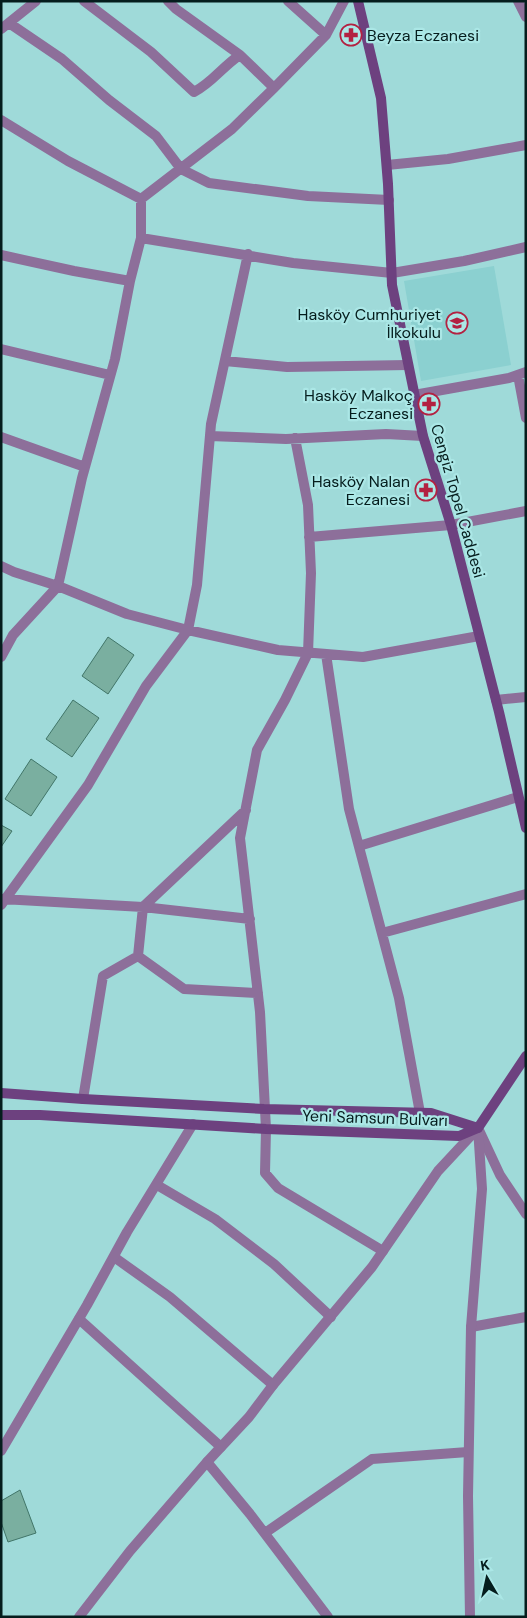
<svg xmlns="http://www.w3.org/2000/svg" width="527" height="1618" viewBox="0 0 527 1618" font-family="'DM Sans',sans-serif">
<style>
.built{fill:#8bd0d0}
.building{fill:#7aafa0;stroke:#417568}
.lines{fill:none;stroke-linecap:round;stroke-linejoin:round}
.minor{stroke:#8d6f9a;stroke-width:10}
.tertiary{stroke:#8d6f9a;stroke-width:10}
.secondary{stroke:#6d417f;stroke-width:10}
.labels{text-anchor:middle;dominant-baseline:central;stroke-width:4.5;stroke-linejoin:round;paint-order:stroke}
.poi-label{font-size:16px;fill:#051d1d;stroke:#abe7e6;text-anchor:end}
.street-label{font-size:16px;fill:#051d1d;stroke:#abe7e6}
</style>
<rect width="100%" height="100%" fill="#9fdad9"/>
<!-- built -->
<path class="built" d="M494,266l17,99 -90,16 -17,-100z"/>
<!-- building -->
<path class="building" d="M108,637l26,18 -26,39 -26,-18z
M73,700l26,18 -27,39 -26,-18z
M31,759l26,18 -26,39 -26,-17z
M1,825l11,6 -11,16z
M20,1490l16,43 -28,9 -7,-20v-21z"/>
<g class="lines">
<!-- minor -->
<path class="minor" d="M84,1l67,51 43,40c18,-9 29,-26 46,-37l34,33
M168,1l8,8 64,46
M288,1l38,34 18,-34
M518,1l8,16
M9,23l53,36 47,41 47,36 25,33 28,14 99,13 81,4
M1,29l35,-28
M1,120l67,41 73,38 91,-70 42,-41 52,-53
M387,165l61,-6 78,-14
M141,238l152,25 99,10 72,-12 62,-14
M1,255l73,16 56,10
M1,349l109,26
M225,361l62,6 121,-2
M518,375l8,43
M414,395l95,-17 17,-6
M210,436l76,3 100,-5 37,2
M1,437l84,30
M295,438l13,67 3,68 -3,80 -23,47 -28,50 -17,88 20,174 6,117 -1,44 13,15 105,63
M309,537l142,-12 75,-14
M1,566l13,6 44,14 69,28 61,16 90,20 85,7 116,-21
M326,654l23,155 50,189 21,115
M1,657l12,-22 45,-49 24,-108 33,-119 15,-78 11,-43v-39
M496,700l30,-3
M246,810l-103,97 -5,49 46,33 74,4
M359,846l159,-49
M2,899l141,8 107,12
M1,905l87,-120 58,-99 42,-56 9,-45 14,-161 37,-170
M382,933l144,-39
M83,1099l20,-123 35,-20
M479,1130l21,45 26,39
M157,1185l58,34 59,45 57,53
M114,1257l56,40 103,88
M79,1319l142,128
M471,1327l55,-10
M207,1462l43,52 78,103
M265,1533l107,-74 96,-7"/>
<!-- tertiary -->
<path class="tertiary" d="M1,1451l86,-146 40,-73 66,-108
M79,1617l51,-66 77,-89 42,-45 24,-32 99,-118 66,-96 40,-43
M470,1617l-2,-121 3,-169 11,-138 -4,-61"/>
<!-- secondary -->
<path class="secondary" d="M358,1l23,97 7,86 4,101 31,151 28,89 48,187 27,116
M1,1093l82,6 181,10 167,4 47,15
M1,1115h39l226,14 193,7 19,-8
M478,1128l48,-72"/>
</g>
<!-- icons -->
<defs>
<g id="pharmacy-ring" transform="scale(1.125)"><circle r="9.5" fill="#abe7e6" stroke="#b32141" stroke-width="1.5"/><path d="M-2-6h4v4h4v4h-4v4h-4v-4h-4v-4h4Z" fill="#b32141"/></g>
<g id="school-ring" transform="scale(1.125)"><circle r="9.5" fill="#abe7e6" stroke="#b32141" stroke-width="1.5"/><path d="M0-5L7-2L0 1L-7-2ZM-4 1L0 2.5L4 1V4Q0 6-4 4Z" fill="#b32141"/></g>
</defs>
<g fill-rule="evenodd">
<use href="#pharmacy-ring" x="351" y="35"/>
<use href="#school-ring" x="457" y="323"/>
<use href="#pharmacy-ring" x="429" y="404"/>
<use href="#pharmacy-ring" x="426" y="490"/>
</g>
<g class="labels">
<!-- poi labels -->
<g class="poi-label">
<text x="367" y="35" text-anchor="start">Beyza Eczanesi</text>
<text x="441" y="314">Hasköy Cumhuriyet<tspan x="441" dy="18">İlkokulu</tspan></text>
<text x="413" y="395">Hasköy Malkoç<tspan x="413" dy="18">Eczanesi</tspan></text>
<text x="410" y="481">Hasköy Nalan<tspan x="410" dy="18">Eczanesi</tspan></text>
</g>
<!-- street labels -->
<g class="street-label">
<text transform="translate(458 501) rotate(74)">Cengiz Topel Caddesi</text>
<text transform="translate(375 1118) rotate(2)">Yeni Samsun Bulvarı</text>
</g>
</g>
<!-- border -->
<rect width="527" height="1618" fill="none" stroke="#051d1d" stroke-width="5"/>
<!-- north arrow -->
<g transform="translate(487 1578) rotate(351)" stroke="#abe7e6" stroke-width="4" paint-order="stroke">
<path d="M0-4L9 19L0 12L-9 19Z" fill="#051d1d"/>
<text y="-8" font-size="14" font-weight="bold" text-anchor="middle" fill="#051d1d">K</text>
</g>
</svg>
